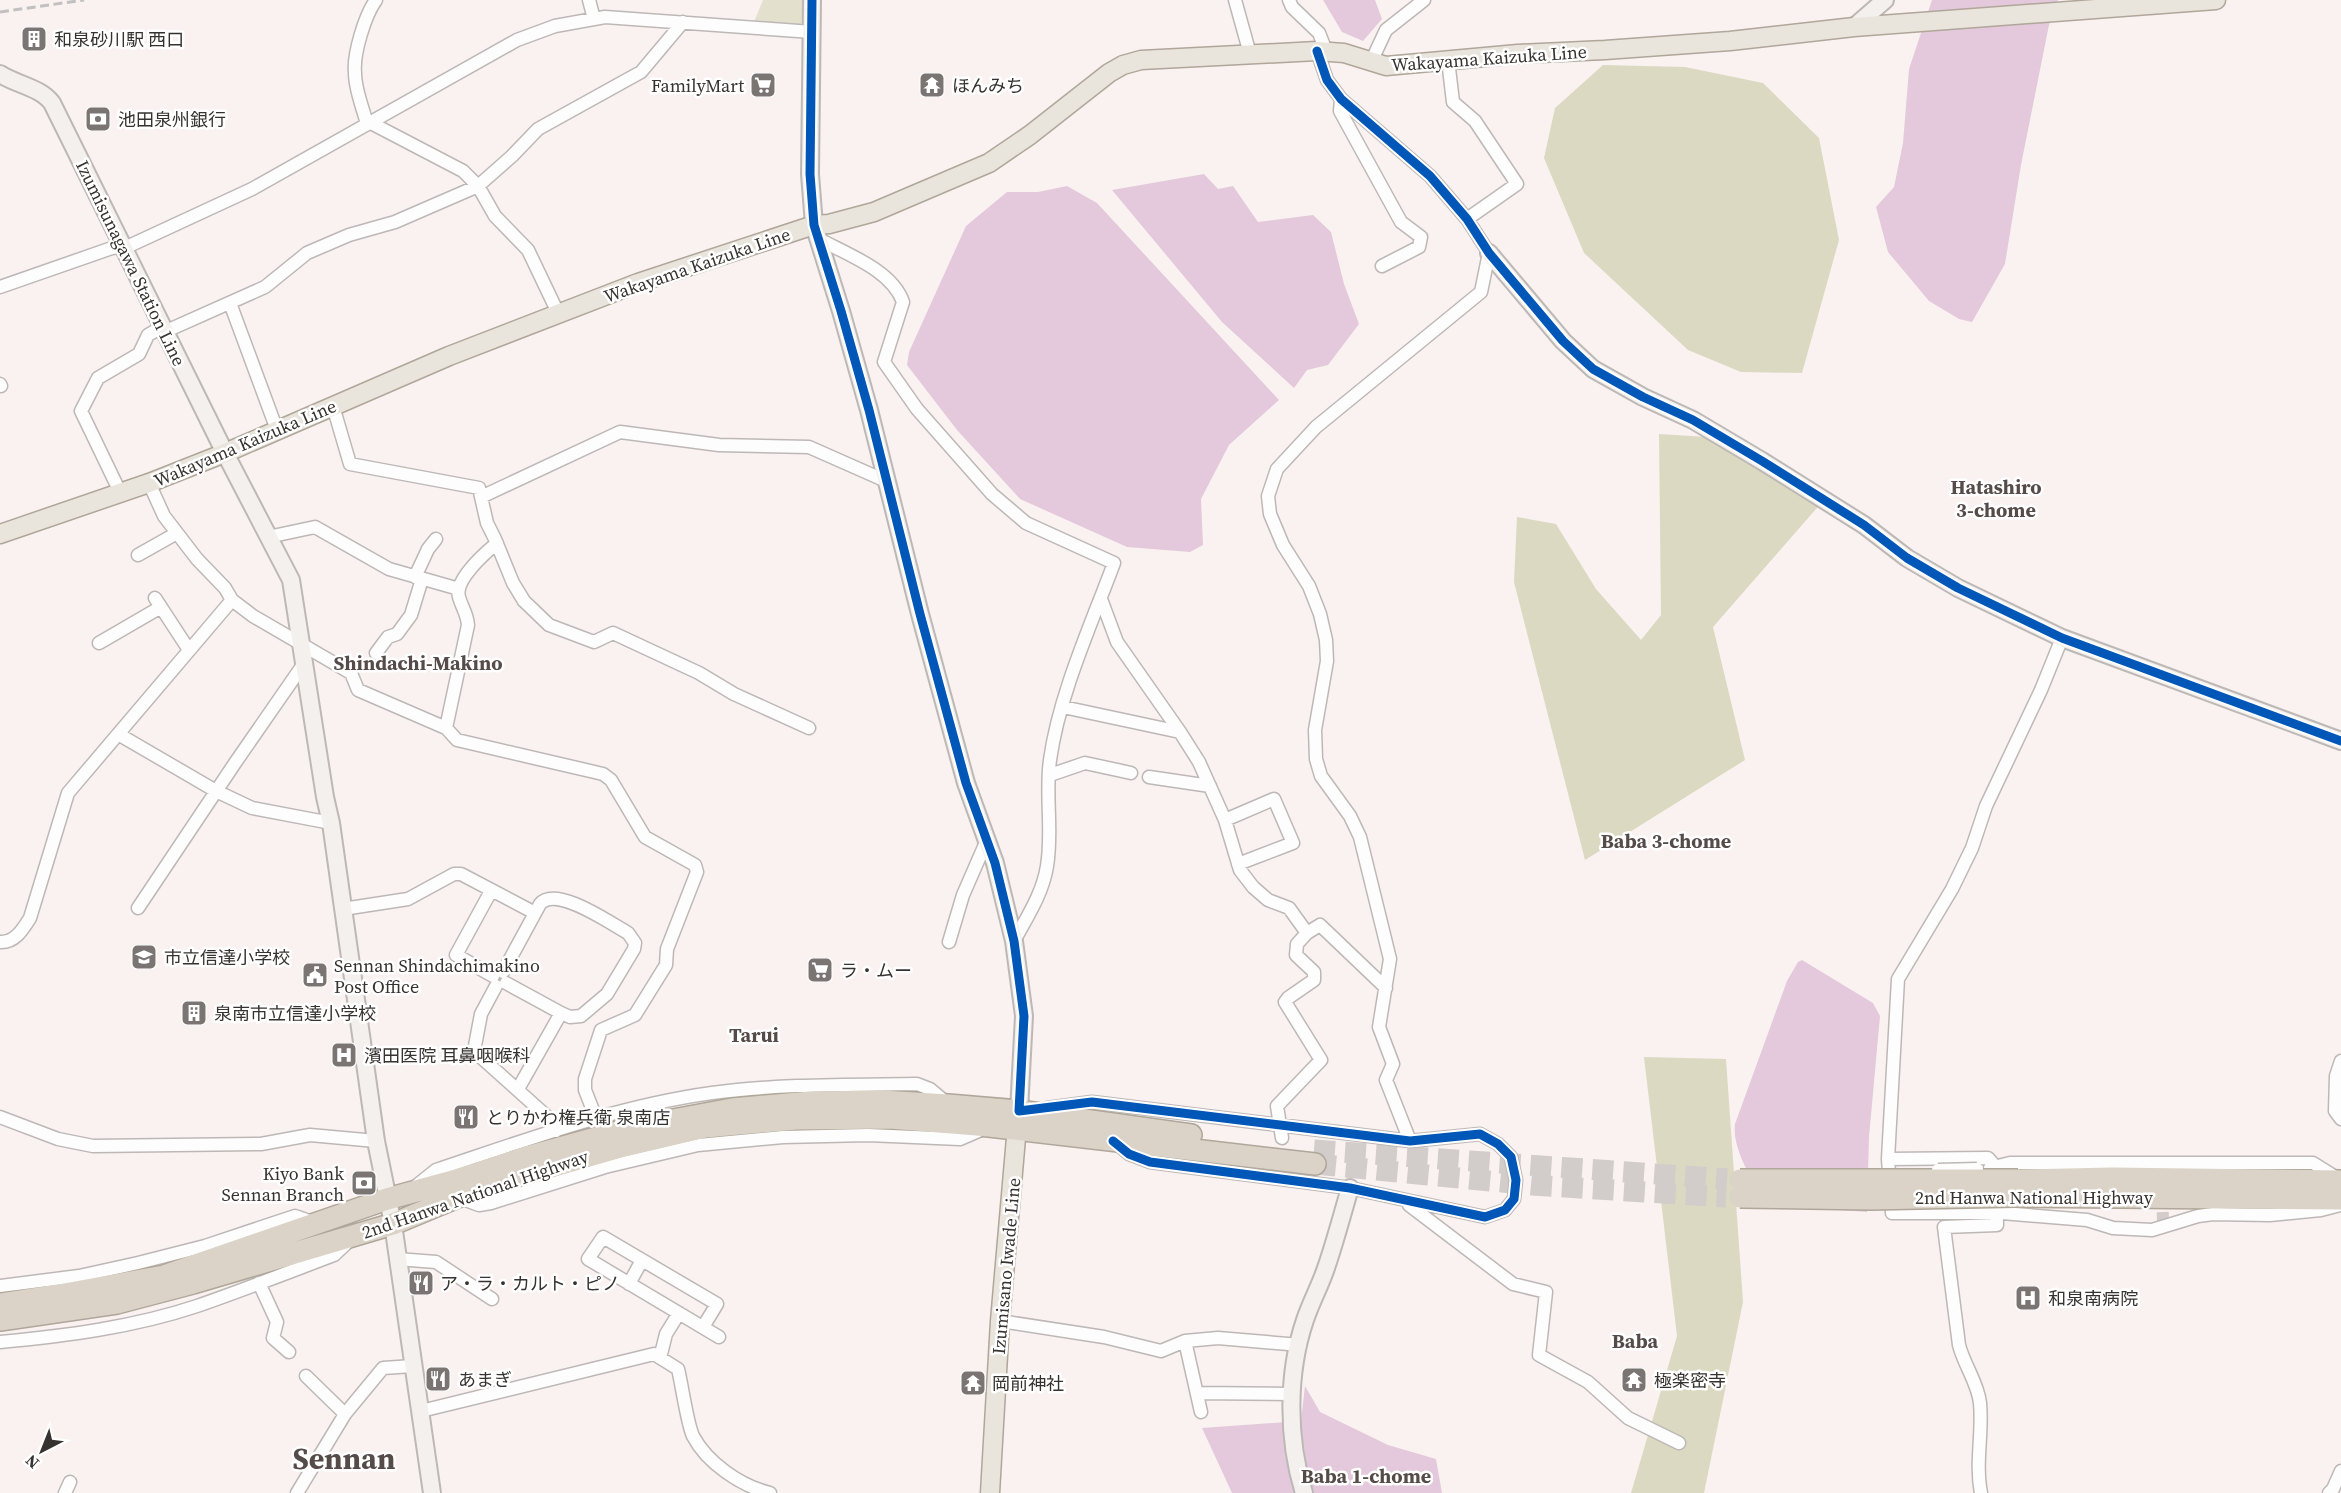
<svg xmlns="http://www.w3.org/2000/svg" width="2341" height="1493" viewBox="0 0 2341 1493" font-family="'Source Serif 4','Noto Sans JP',serif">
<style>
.green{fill:#e3e0cd}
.forest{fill:#dbd9c2}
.water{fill:#e3c9db}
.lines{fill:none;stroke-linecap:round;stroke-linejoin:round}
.street-tunnel{stroke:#d2ccca;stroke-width:12;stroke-dasharray:12 6;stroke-linecap:butt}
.highway-tunnel{stroke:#d2ccca;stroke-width:21;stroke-dasharray:21 10;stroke-linecap:butt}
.street-casing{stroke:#bdb8b6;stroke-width:15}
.secondary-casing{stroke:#bdb8b6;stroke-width:20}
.primary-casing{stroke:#b0a69a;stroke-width:21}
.highway-casing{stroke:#b0a69a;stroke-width:24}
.street{stroke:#fefdfd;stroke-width:12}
.secondary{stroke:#f3f0ed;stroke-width:16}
.primary{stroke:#e9e4dc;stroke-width:18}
.highway{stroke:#dbd3c8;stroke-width:21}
.rail{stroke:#c2c0c0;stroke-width:3;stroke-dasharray:9 4.5;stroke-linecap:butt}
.street-bridge-casing{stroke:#bdb8b6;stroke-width:15;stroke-linecap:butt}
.highway-bridge-casing{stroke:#b0a69a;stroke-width:24;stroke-linecap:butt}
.street-bridge{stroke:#fefdfd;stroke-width:12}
.highway-bridge{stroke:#dbd3c8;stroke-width:21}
.cycleway-casing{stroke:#fff;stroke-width:13}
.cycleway{stroke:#0057b8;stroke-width:9}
.labels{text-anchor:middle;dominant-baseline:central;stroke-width:5;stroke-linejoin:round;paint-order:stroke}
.poi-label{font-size:18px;fill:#363230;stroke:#fff;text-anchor:start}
.street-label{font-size:18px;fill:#363230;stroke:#fff}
.neighbourhood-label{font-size:20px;font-weight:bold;fill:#554b48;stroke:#fff}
.town-label{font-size:30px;font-weight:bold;fill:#554b48;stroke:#fff}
</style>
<rect width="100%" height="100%" fill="#f9f2f0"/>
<!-- green -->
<path class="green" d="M763,0h41v21l-6,5 -44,-4z"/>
<!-- forest -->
<path class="forest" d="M1603,65l82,2 78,16 56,55 20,102 -37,133 -61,-1 -53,-22 -104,-97 -40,-95 11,-50z
M1659,434l64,4 100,63 -110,126 32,133 -160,100 -71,-278 3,-65 39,7 40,65 45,51 20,-25z
M1644,1057l82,2 17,243 -39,191h-73l46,-157z"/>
<!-- water -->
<path class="water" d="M1323,0h52l7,19 -19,22 -21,-9z
M1932,0h126l-9,25 -28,140 -16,99 -33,58 -13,-3 -30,-18 -41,-49 -12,-45 18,-20 9,-44 6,-74z
M1204,174l14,15 15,-3 25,36 55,-7 18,17 13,52 15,40 -31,41 -21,5 -13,18 -72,-66 -110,-132z
M1067,186l30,17 182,197 -50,45 -28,54 2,46 -13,7 -63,-5 -107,-48 -63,-69 -50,-65 2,-13 57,-126 41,-34h31z
M1802,960l71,43 7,13 -11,121 -2,75 -102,-8c-12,-24 -33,-54 -30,-80l52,-143 11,-19z
M1305,1386l15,26 68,33 48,14 6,34h-210l-30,-65 99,-7z"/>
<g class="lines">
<!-- street-tunnel -->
<path class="street-tunnel" d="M2162,1194l1,27"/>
<!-- highway-tunnel -->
<path class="highway-tunnel" d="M1314,1150l413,29
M1315,1164l217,21 194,12"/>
<!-- street casing -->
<g class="street-casing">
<path id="street" d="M589,0l5,19
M1235,0l15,54
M1289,0l3,7 27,26 7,18
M1317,51l10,29 14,19 89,77 37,43 22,34 -8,39 -165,135 -39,42 -9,27 2,18 13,31 26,41 11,28 6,26 1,21 -12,69 1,29 5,17 29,40 10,21 30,122 -11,68 14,37 -7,16 24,61
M1448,60l5,42 22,19 42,63 -50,35
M1371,62l15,-32 38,-30
M1341,99l-1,12 61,111 20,15 -2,10 -37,19
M371,123l92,48 15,15 17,30 33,34 31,65
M367,124c-4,-16 -12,-34 -12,-51 -2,-19 10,-58 21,-73
M819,239c27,15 73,31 84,63l-19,60 33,47 75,85 34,29 88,40c-23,62 -55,132 -64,197 -5,35 3,71 -3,106 -4,27 -20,51 -33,75
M0,287l112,-39 19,-3 121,-56 265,-149 38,-14 50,-9 207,15
M230,303l47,127
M164,332l101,-45 42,-34 42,-18 46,-13 83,-36 34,-30 26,-27 103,-57 42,-50
M0,384l1,2
M333,406l17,58 129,24 8,35 8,16 18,44 11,18 25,24 45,17 19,-9 86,40 35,21 75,34
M149,483l15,33 33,43 28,29 7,12 21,16 98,57 7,17 88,38
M120,492l-39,-81 17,-33 41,-24 9,-19 14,-8
M481,497l139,-65 99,13 90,2 77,34
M268,537l47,-10 74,42 70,20
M497,543c-12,10 -43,37 -38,54 3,11 8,16 9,28l-22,103 11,12 146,34 8,6 34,57 50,28 2,7 -30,77 -1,16 -31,50 -34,15 -16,49v11l11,28
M138,555l39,-22
M415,577l13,-28 8,-10
M155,598l34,52
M1101,599l16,43 63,90 19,30 26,58 15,50 13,17 15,13 21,8 18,25 13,-8 66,63
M99,643l62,-36
M376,653l12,-16 9,-3 14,-19 11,-36
M1063,707l117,25
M118,734l98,57 36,17 79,15
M1050,775l35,-12 46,10
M1149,777l61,9
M1225,820l49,-21 19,44 -55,21
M491,891l-35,64 37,21
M138,908l97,-145 70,-101
M343,909l65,-10 46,-25h7l74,39
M0,942c15,1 23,-13 30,-24l38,-125 164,-193
M949,942l14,-47 24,-55
M503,972l37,-68c16,-19 70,19 88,29l7,10 -1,6 -27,45 -26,22 -11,1 -9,-4 -55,-30
M496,986l-15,28 -7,37 77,69 5,11
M2341,1061l-5,15 -1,35 6,8
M518,1089l43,-76
M1047,1108l45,-6 318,39 70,-7 18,10 13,13 5,23 -2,19 -9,11 -20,7 -135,-29 -200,-26 -21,-8 -14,-12
M0,1117l58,22 35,7 168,-2 49,-9 66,6
M1282,1138l-5,-32 44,-46 -36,-58 3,-4 26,-18v-8l-18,-17 1,-11 10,-11
M1888,1159l10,-180 54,-90 20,-41 14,-42 55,-116 21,-52
M1990,1168l20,-5h303l24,15
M416,1186l20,-16c90,-30 181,-64 276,-77 68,-9 136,-8 205,-9l13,5 18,15
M460,1198l19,7 12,-2 114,-36 93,-22 85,-8 85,-2 92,4 23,-10
M1409,1205l104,79 33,8 -7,63 49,27 40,36 51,25
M1990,1212l97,8 26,8 39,2 46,-14 15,-2 57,1 51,-5 19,-5
M397,1259l39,3 56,37
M259,1283l18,39 -4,16 16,14
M629,1284l13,-24
M0,1286l79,-10 59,-13 67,-17 90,-30 20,7
M1000,1321l104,16 57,14 24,-10 33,-3 82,7
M703,1327l14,-23 -114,-67 -15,22 131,78
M1185,1341l16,71
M0,1342c66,-6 134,-15 197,-36 46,-16 92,-34 137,-51l16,-15
M660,1358l6,-24 13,-21
M306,1376l39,38
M1197,1393l95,1
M421,1411l233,-57 24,15c4,16 9,54 15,67 14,27 48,50 77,57
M65,1493l5,-11
M297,1493l48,-79 38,-46 30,-2
M1981,1493c-6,-30 2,-60 -1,-90 -2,-20 -16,-38 -21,-58l-15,-118 53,-2 -1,-58 -8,-9 -100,1 4,54h103
M2329,1493l4,-4 8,-18"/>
</g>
<!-- secondary casing -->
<g class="secondary-casing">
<path id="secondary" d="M812,0l-2,174 4,51 27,86 28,99 51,204 46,169 29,80 19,78 10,75 -5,95
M1854,27l31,-27
M0,74c17,11 40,13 52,29l173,350 66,127 34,217 6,26 45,318 17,83 39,269
M1489,253l74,88 30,28 50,28 50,23 69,41 102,64 43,33 51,30 104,50 279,103
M1304,1493c-17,-54 -17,-120 1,-173 6,-18 15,-34 21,-52 9,-26 16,-53 24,-80"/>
</g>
<!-- primary casing -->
<g class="primary-casing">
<path id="primary" d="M0,534l149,-51 76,-30 224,-97 189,-73 176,-58 15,-1 45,-12 115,-49 41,-28 79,-62 14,-8 18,-5 176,-9 27,2 42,13 132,-12 87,-4 125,-9 124,-14 362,-27
M990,1493l10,-172 18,-206"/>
</g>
<!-- highway casing -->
<g class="highway-casing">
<path id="highway" d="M2018,1180l94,-2 229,3
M2015,1196l326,3
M0,1304l59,-9 105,-19 223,-77 66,-18 77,-25 105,-29 97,-18 79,-7 70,-1 67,4 71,6 172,24
M0,1320l117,-17 76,-20 200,-59 65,-27 55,-19 111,-32 81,-19 91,-8 94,-1 99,8 326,38"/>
</g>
<!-- street -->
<use href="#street" class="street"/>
<!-- secondary -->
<use href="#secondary" class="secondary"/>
<!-- primary -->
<use href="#primary" class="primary"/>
<!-- highway -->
<use href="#highway" class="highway"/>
<!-- rail -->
<path class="rail" d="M0,12l84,-12"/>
<!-- street-bridge casing -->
<g class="street-bridge-casing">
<path id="street-bridge" d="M1938,1170l39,-1"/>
</g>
<!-- highway-bridge casing -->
<g class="highway-bridge-casing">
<path id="highway-bridge" d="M1740,1180h278
M1740,1197l131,2 144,-3"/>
</g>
<!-- street-bridge -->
<use href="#street-bridge" class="street-bridge"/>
<!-- highway-bridge -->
<use href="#highway-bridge" class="highway-bridge"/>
<!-- cycleway casing -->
<g class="cycleway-casing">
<path id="cycleway" d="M812,0l-2,174 4,51 27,86 28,99 51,204 46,169 29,80 19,78 10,75 -5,95 73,-9 318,39 70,-7 18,10 13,13 5,23 -2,19 -9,11 -20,7 -135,-29 -200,-26 -21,-8 -16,-13
M1317,51l10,29 14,19 89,77 37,43 22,34 74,88 30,28 50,28 50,23 69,41 102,64 43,33 51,30 104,50 279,103"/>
</g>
<!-- cycleway -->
<use href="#cycleway" class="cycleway"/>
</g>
<!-- icons -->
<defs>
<g id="building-square" transform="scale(1.35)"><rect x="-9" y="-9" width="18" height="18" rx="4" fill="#7a7573" stroke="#fff"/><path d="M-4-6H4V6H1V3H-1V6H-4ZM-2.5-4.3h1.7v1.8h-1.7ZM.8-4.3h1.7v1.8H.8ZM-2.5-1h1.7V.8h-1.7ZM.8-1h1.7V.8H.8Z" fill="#fff"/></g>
<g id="supermarket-square" transform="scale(1.35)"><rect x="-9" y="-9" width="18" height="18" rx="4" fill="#7a7573" stroke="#fff"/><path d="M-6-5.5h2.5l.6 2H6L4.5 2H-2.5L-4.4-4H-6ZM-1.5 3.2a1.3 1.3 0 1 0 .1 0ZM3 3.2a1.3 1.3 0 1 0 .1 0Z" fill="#fff"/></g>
<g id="temple-square" transform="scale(1.35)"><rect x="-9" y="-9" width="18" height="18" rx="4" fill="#7a7573" stroke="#fff"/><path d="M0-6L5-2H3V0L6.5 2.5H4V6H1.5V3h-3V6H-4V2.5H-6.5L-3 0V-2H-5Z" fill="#fff"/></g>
<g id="bank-square" transform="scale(1.35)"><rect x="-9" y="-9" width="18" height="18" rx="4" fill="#7a7573" stroke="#fff"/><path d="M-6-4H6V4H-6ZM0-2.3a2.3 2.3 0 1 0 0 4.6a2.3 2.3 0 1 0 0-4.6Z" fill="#fff"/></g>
<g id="school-square" transform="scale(1.35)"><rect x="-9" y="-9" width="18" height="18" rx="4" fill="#7a7573" stroke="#fff"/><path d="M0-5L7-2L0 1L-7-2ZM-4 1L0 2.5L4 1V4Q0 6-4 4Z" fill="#fff"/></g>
<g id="civic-square" transform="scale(1.35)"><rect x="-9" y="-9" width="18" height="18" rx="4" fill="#7a7573" stroke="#fff"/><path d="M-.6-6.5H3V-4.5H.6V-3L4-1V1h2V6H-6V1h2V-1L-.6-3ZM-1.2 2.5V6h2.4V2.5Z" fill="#fff"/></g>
<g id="hospital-square" transform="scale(1.35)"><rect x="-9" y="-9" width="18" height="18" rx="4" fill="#7a7573" stroke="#fff"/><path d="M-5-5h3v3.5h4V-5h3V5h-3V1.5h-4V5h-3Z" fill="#fff"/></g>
<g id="restaurant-square" transform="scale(1.35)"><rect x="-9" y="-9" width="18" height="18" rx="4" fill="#7a7573" stroke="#fff"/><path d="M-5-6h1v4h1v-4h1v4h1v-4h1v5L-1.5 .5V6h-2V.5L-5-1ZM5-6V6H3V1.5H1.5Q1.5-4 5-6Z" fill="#fff"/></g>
</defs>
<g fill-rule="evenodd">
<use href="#building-square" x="34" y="39"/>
<use href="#supermarket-square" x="763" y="85"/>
<use href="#temple-square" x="932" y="85"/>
<use href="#bank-square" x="98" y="119"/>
<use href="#school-square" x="144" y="957"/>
<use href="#supermarket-square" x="820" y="970"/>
<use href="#civic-square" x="315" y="975"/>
<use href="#building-square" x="194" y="1013"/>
<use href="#hospital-square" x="344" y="1055"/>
<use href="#restaurant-square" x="466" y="1117"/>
<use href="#bank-square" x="364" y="1183"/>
<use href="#restaurant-square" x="421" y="1283"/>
<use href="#hospital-square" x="2028" y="1298"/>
<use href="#restaurant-square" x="438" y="1379"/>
<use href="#temple-square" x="1634" y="1380"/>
<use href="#temple-square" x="973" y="1383"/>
</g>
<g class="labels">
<!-- poi labels -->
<g class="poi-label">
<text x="54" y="39">和泉砂川駅 西口</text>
<text x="744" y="85" text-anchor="end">FamilyMart</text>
<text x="952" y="85">ほんみち</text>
<text x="118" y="119">池田泉州銀行</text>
<text x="164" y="957">市立信達小学校</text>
<text x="334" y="965">Sennan Shindachimakino<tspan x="334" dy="21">Post Office</tspan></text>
<text x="840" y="970">ラ・ムー</text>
<text x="214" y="1013">泉南市立信達小学校</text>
<text x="364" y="1055">濱田医院 耳鼻咽喉科</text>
<text x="486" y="1117">とりかわ権兵衛 泉南店</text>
<text x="344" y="1173" text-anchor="end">Kiyo Bank<tspan x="344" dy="21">Sennan Branch</tspan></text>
<text x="440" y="1283">ア・ラ・カルト・ピノ</text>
<text x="2048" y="1298">和泉南病院</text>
<text x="458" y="1379">あまぎ</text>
<text x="1654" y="1380">極楽密寺</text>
<text x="992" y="1383">岡前神社</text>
</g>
<!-- street labels -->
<g class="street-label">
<text transform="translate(1489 58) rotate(-4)">Wakayama Kaizuka Line</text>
<text transform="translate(131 263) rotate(64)">Izumisunagawa Station Line</text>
<text transform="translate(697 265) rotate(-19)">Wakayama Kaizuka Line</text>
<text transform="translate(245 443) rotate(-23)">Wakayama Kaizuka Line</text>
<text transform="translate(475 1194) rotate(-19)">2nd Hanwa National Highway</text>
<text x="2034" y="1197">2nd Hanwa National Highway</text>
<text transform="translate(1006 1266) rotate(-85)">Izumisano Iwade Line</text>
</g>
<!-- neighbourhood labels -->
<g class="neighbourhood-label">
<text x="1996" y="487">Hatashiro<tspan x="1996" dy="23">3-chome</tspan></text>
<text x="418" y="663">Shindachi-Makino</text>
<text x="1666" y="841">Baba 3-chome</text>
<text x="754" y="1035">Tarui</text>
<text x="1635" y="1341">Baba</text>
<text x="1366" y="1476">Baba 1-chome</text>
</g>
<!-- town labels -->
<g class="town-label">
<text x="344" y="1458">Sennan</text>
</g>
</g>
<!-- north arrow -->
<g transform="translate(42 1451) rotate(222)" stroke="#ffffff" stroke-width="4.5" paint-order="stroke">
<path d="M0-4.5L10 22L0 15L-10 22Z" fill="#363230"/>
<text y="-9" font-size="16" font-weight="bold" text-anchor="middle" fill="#363230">N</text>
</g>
</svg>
